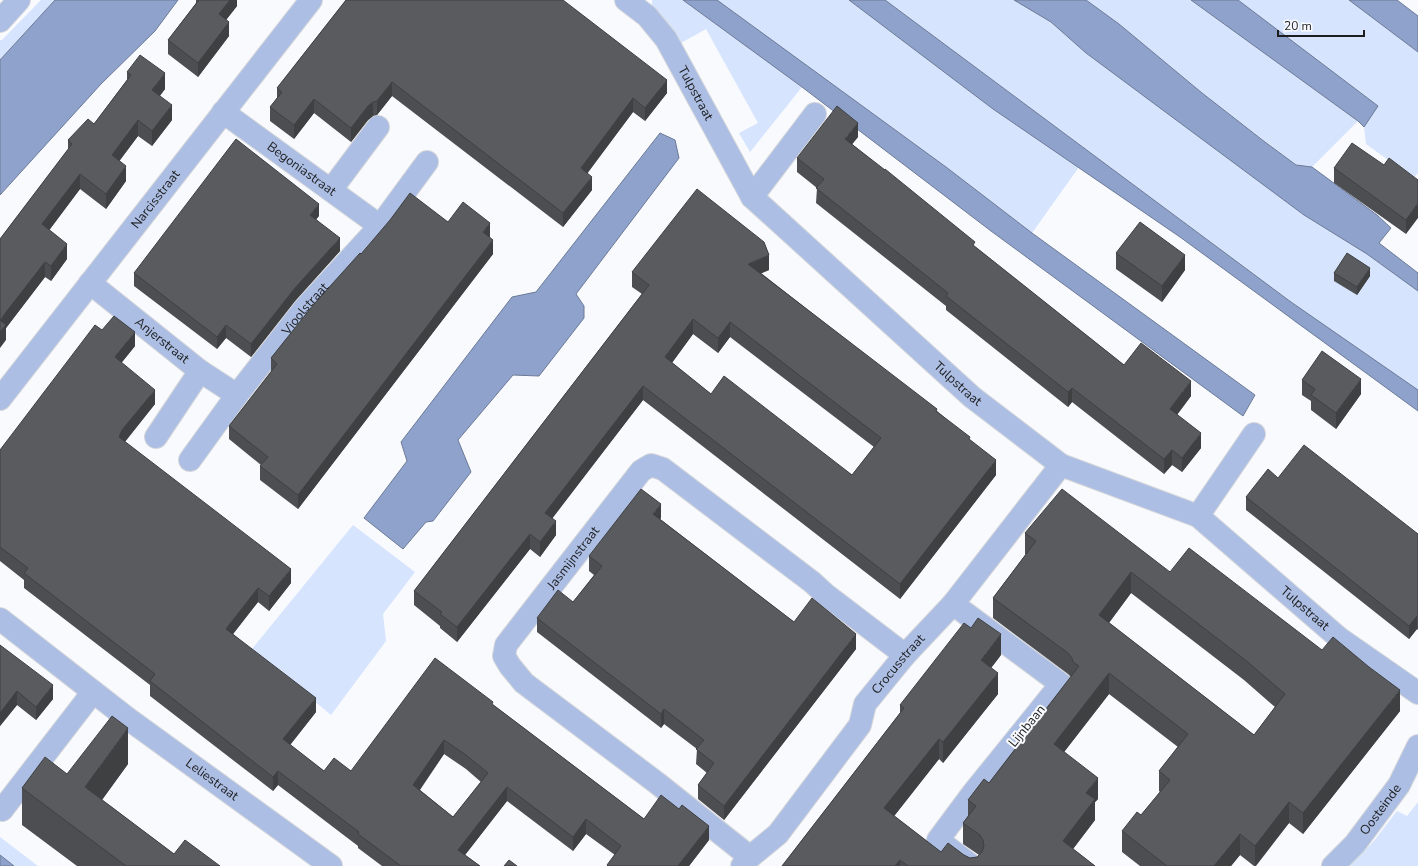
<svg xmlns="http://www.w3.org/2000/svg" width="1418" height="866" viewBox="0 0 1418 866" font-family="'Nunito Sans',sans-serif">
<style>
.green{fill:#d6e4fe}
.water{fill:#8ea2cb;stroke:#6c7a97}
.lines{fill:none;stroke-linecap:round;stroke-linejoin:round}
.minor-casing{stroke:#d5d7da;stroke-width:24}
.minor{stroke:#acbee3;stroke-width:22}
.wall{fill:#4d4e52;fill-rule:evenodd}
.shaded-wall{fill:#3e4042}
.building{fill:#595b5f;stroke:#3e4042;fill-rule:evenodd}
.labels{text-anchor:middle;dominant-baseline:central;stroke-width:4;stroke-linejoin:round;paint-order:stroke}
.street-label{font-size:13px;fill:#1c1d1f;stroke:#f8fafe}
</style>
<rect width="100%" height="100%" fill="#f8fafe"/>
<!-- green -->
<path class="green" d="M41,0h14l-55,60v-20h2z
M652,0h31l119,87 -52,65 -11,-19 19,-10 -52,-94 -25,14 -11,-18 -18,-15z
M717,0h132l144,109 86,58 -47,66 -86,-66z
M885,0h129l37,22 35,31 218,162 63,39 51,37v115l-15,-8 -110,-77 8,-12z
M1086,0h105l167,121 -46,46 -16,-2 -94,-72 -83,-69z
M1238,0h111l69,52v121l-5,5 -47,-34 -2,-17 13,-21z
M353,525l62,47 -32,42 3,27 -55,74 -79,-66z
M1418,802v64h-69l24,-24 24,-31 10,5z
M0,837l38,29h-24l-14,-11z"/>
<!-- water -->
<path class="water" d="M55,0h123l-23,31 -54,53 -101,111v-135z
M683,0h34l229,167 86,66 223,162 -12,21 -252,-185 -189,-144z
M849,0h36l406,302 127,88v21l-238,-174 -187,-128z
M1014,0h72l33,24 83,69 63,49 31,23 16,2 65,48 14,13 -12,15 39,30v18l-51,-37 -63,-39 -218,-162 -35,-31z
M1191,0h47l140,106 -14,21 -6,-6z
M1349,0h48l21,16v36z
M660,133l15,7 4,18 -103,136 8,12v12l-45,58 -26,-1 -55,65 13,32 -38,49 -7,1 -23,27 -39,-31 43,-57 -6,-19 111,-145 24,-5z
M0,855l14,11h-14z"/>
<g class="lines">
<!-- minor casing -->
<g class="minor-casing">
<g id="minor">
<path id="s1" d="M626,0l21,16 19,23 86,158 220,200 89,68 137,51 141,122 79,55"/>
<path d="M0,21l19,-21"/>
<path id="s2" d="M223,112l157,114"/>
<path d="M331,190l47,-63"/>
<path d="M752,197l63,-83"/>
<path id="s3" d="M90,283l110,88 37,24"/>
<path id="s4" d="M0,399l311,-399"/>
<path d="M156,437l44,-66"/>
<path id="s5" d="M190,460l47,-65 67,-86 76,-83 47,-64"/>
<path d="M1198,516l56,-82"/>
<path d="M953,604l108,80 -88,109 -35,47 34,26"/>
<path id="s6" d="M0,619l127,99 204,148"/>
<path d="M2,810l91,-118"/>
<path id="s7" d="M750,857l-93,-74 -133,-100 -14,-17 -6,-10 2,-11 135,-174 10,-6 12,4 149,113 13,12 80,61"/>
<path id="s8" d="M742,866l8,-9 28,-23 82,-109 5,-21 40,-49 48,-51 108,-139"/>
<path id="s9" d="M1333,866l22,-22 44,-59 19,-39"/>
</g>
</g>
<!-- minor -->
<use href="#minor" class="minor"/>
</g>
<!-- wall -->
<path class="wall" d="M196,0h41v6l-11,14 3,16 -31,41 -30,-23v-14l28,-37z
M346,0l321,93 -22,28 -12,-9 -46,61 5,17 -29,37 -171,-131 -15,19 -4,1 -5,4 -17,22 -37,-29 -20,26 -24,-18v-14l7,-9v-10z
M127,72l38,17 -5,7 12,24 -20,26 -14,-10 -19,25 7,20 -20,28 -26,-20 -31,41 18,29 -16,22 -6,-4 -39,51v12l-6,-101 68,-89v-10l26,-16 33,-44z
M858,137l-6,7 123,103 149,118 67,31 -14,19 24,33 -19,24 -10,-7 -8,9 -92,-72 -4,5 -122,-97v-4l-130,-103 1,-15 -20,-16v-14z
M1334,168l84,12 -12,54 -72,-51z
M319,216l-3,3 24,32 -45,50 -44,56 -25,-19 -9,11 -83,-63v-13z
M448,222l42,14v1l3,17 -195,255 -38,-29v-14l1,-1 -32,-26v-13l42,-54v-14l90,-104z
M1116,253l69,17 -23,32 -46,-33z
M769,270l-8,3 176,138 33,29 26,35 -96,124 -257,-199 -91,118 4,17 -16,22 -10,-8 -73,93 -17,-14v-2l-26,-21v-14l228,-297 -10,-7v-15zM693,334l25,19 12,-16 144,110 -22,28 -141,-81 -39,-31z
M1334,273l36,3 -13,19 -23,-14z
M102,330l33,16 -14,17 34,41 -30,38 166,141 -22,28 -11,-9 -25,32 83,78 -26,33 34,26h27l142,-66 151,114 65,21 -20,26h-82l8,-11 -29,-21 -13,17 -66,-50 -42,54 15,11h-98l-24,-18v-2l-80,-61 -5,6 -123,-95v-11l-126,-97v-8l-24,-19v-111zM444,754l22,15 15,13 -28,35 -33,-27z
M1302,380l59,14 -25,35 -25,-19v-9l-9,-6z
M1278,478l140,56v96l-1,-1 -8,10 -163,-129v-13z
M661,518l-1,1 134,103 62,27 -132,171 -26,-21v-14l9,-12 -11,-9 1,-15 -33,-25 -3,4 -124,-96v-14l36,-16 21,-27 -5,-4v-15z
M1025,533l145,39 230,139 -97,123 -14,-11 -33,43h-2l-14,-11 -9,11h-91l-18,-14v-21l19,-16 19,-23 -1,-1v-20l19,-24 -69,-53 -45,58 34,47 -3,3v18l-22,29 22,17h-313l118,-153v-8l101,-50 -10,13 7,26 -55,69 -4,-4 -45,57 47,36 23,3 6,3 7,-1 2,-2 -16,-11v-21l5,-7v-16l21,-17 82,-106 -3,-3 -75,-56v-20l33,-44h-1zM1131,593l113,87 31,27 -21,28 -145,-112z
M0,645l53,54 -17,21 -19,-15 -17,21z
M128,764l-26,36 72,54 46,12h-143l-55,-41v-37l45,-14z"/>
<!-- shaded-wall -->
<path class="shaded-wall" d="M230,0h7v6l-18,23v-15z
M229,22v14l-31,41v-14z
M165,73v16l-13,16v-15z
M667,80v13l-22,28v-13z
M392,82v14l-15,19v-14z
M633,98v14l-52,70v-14z
M314,99v14l-20,26v-14z
M373,102v14l-5,4 -17,22v-14l17,-22z
M172,105v15l-20,26v-15z
M138,120v16l-26,35v-16z
M858,123v14l-13,16v-14z
M126,166v15l-20,28v-15z
M80,174v15l-38,51v-16z
M592,177v13l-29,37v-14z
M1418,203v15l-12,16v-14z
M319,204v12l-9,11v-12z
M490,223v13l-7,10v-14z
M340,238v13l-45,50 -44,56v-13l44,-56z
M493,240v14l-195,255v-14z
M67,244v15l-16,22v-15z
M769,255v15l-21,9v-15z
M1185,255v15l-23,32v-16z
M45,262v15l-39,51v12l-6,8v-28z
M1370,268v8l-13,19v-8z
M693,319v15l-28,38v-15z
M730,322v15l-12,16v-15z
M226,325v13l-9,11v-12z
M135,332v14l-20,25v-14z
M1361,379v15l-25,35v-16z
M1191,381v15l-21,28v-15z
M643,386v14l-98,128v-15z
M1072,388v14l-4,5v-15z
M155,390v14l-33,41 -3,-8 3,-7z
M1201,433v15l-19,24v-14z
M1172,450v15l-8,9v-15z
M996,460v15l-96,124v-15z
M661,504v14l-8,10v-14z
M556,521v14l-16,22v-15z
M530,534v15l-73,93v-15z
M291,569v14l-22,28v-15z
M1131,572v21l-32,43v-21z
M258,588v14l-32,41v-14z
M1417,616v13l-8,10v-13z
M856,634v15l-132,171v-14z
M1001,634v21l-20,26v-21z
M998,673v21l-55,69v-21z
M1109,673v21l-55,71v-21z
M53,685v14l-17,21v-13z
M1400,690v21l-97,123v-21z
M17,691v14l-17,21v-13z
M316,698v14l-33,42v-15z
M664,709v15l-3,4v-14z
M128,728v36l-43,59v-36z
M939,739v20l-55,70v-21z
M444,740v14l-31,45v-14z
M278,771v14l-5,6v-14z
M1098,778v21l-3,3v18l-32,42v-21l23,-48z
M507,787v14l-49,63v-14z
M1289,802v21l-34,43v-20z
M586,819v15l-13,17v-14z
M709,826v14l-20,26h-11z
M1240,834v21l-9,11h-17z
M900,860v6h-5z"/>
<!-- building -->
<path class="building" d="M199,0h31l-11,14 10,8 -31,41 -30,-23z
M346,0h217l104,80 -22,28 -12,-10 -52,70 11,9 -29,36 -171,-131 -15,19 -4,1 -5,4 -17,22 -37,-29 -20,26 -24,-18 12,-15 -5,-4z
M140,55l25,18 -13,17 20,15 -20,26 -14,-11 -26,35 14,11 -20,28 -26,-20 -38,50 25,20 -16,22 -6,-4 -45,58 6,5 -6,7v-93l72,-95 -4,-4 20,-21 6,5 37,-49 -4,-3z
M837,106l21,17 -13,16 40,31v-1l90,73 -2,3 151,120 17,-22 50,38 -21,28 31,24 -19,25 -10,-8 -8,9 -92,-71 -4,4 -122,-96 2,-3 -132,-105 8,-9 -27,-21z
M236,139l83,65 -9,11 30,23 -45,50 -44,56 -25,-19 -9,12 -83,-64z
M1352,143l32,22 5,-7 29,22v23l-12,17 -72,-52z
M697,189l67,53 5,13 -21,9 189,145 -1,2 34,26 -1,2 27,21 -96,124 -257,-198 -98,127 11,8 -16,21 -10,-8 -73,93 -17,-13 2,-2 -28,-21 235,-306 -17,-13zM693,319l25,19 12,-16 151,116 -29,37 -128,-99 -13,18 -46,-37z
M410,193l38,29 15,-20 27,21 -7,9 10,8 -195,255 -38,-29 8,-9 -39,-31 48,-62 -6,-6 43,-54 46,-51 1,1 29,-34z
M1140,222l45,33 -23,31 -46,-33z
M1347,253l23,15 -13,19 -23,-14z
M114,316l21,16 -20,25 40,33 -33,40 -3,7 172,132 -22,27 -11,-8 -32,41 90,69 -33,41 41,32 10,-13 17,13 84,-113 58,44 -1,2 152,115 17,-24 18,14 3,-4 27,21 -31,40h-70l-1,-1 14,-19 -35,-27 -13,18 -66,-50 -49,63 22,16h-79l-43,-32 1,-2 -81,-61 -5,6 -123,-96 5,-7 -131,-101 4,-5 -28,-21v-97l95,-125 7,5zM444,740l22,15 22,18 -35,44 -40,-32z
M1322,351l39,28 -25,34 -25,-18 4,-6 -13,-9z
M1304,445l114,89v82h-1l-8,10 -163,-129 22,-28 10,9z
M641,489l20,15 -8,10 141,108 18,-24 44,36 -132,172 -26,-21 16,-22 -18,-14 8,-9 -40,-31 -3,5 -124,-96 21,-28 15,12 29,-36 -13,-10z
M1062,489l108,83 19,-24 133,102 11,-13 36,30 31,23 -97,123 -14,-11 -34,44 -15,-12 -26,32h-47l-45,-35 15,-19 4,3 29,-35 -11,-9 29,-37 -79,-61 -55,71 44,34 -12,15 9,6 -32,42 32,25h-187l-8,-6 -5,6h-113l122,-158 -4,-3 64,-82 7,5 7,-10 23,16 -20,26 17,13 -55,69 -4,-3 -55,69 57,44 7,-9 16,12 6,3 7,-1 5,-5 2,-6 -1,-6 -3,-5 -17,-12 13,-17 -8,-6 16,-21 5,4 90,-117 -6,-4 -1,-4 -4,-5 -75,-55 43,-57 -11,-8zM1131,572l113,87 41,35 -31,41 -155,-120z
M0,645l53,40 -17,22 -19,-16 -17,22z
M112,716l16,12 -43,59 89,67 11,-14 35,26h-94l-104,-78 23,-31 22,17z
M509,860l8,6h-13z"/>
<g class="labels">
<!-- street labels -->
<g class="street-label">
<text stroke="none"><textPath href="#s1" startOffset="118">Tulpstraat</textPath></text>
<text stroke="none"><textPath href="#s2" startOffset="97">Begoniastraat</textPath></text>
<text stroke="none"><textPath href="#s4" startOffset="253">Narcisstraat</textPath></text>
<text stroke="none"><textPath href="#s5" startOffset="190">Vioolstraat</textPath></text>
<text stroke="none"><textPath href="#s3" startOffset="92">Anjerstraat</textPath></text>
<text stroke="none"><textPath href="#s1" startOffset="514">Tulpstraat</textPath></text>
<text stroke="none"><textPath href="#s7" startOffset="440">Jasmijnstraat</textPath></text>
<text stroke="none"><textPath href="#s1" startOffset="933">Tulpstraat</textPath></text>
<text stroke="none"><textPath href="#s8" startOffset="258">Crocusstraat</textPath></text>
<text transform="translate(1027 726) rotate(-51)">Lijnbaan</text>
<text stroke="none"><textPath href="#s6" startOffset="266">Leliestraat</textPath></text>
<text stroke="none"><textPath href="#s9" startOffset="74">Oosteinde</textPath></text>
</g>
</g>
<!-- scale -->
<path d="M1278 30v6h86v-6" fill="none" stroke="#1c1d1f" stroke-width="2"/>
<text x="1284" y="30" font-size="12" fill="#1c1d1f" stroke="#f8fafe" stroke-width="3" paint-order="stroke">20 m</text>
</svg>
